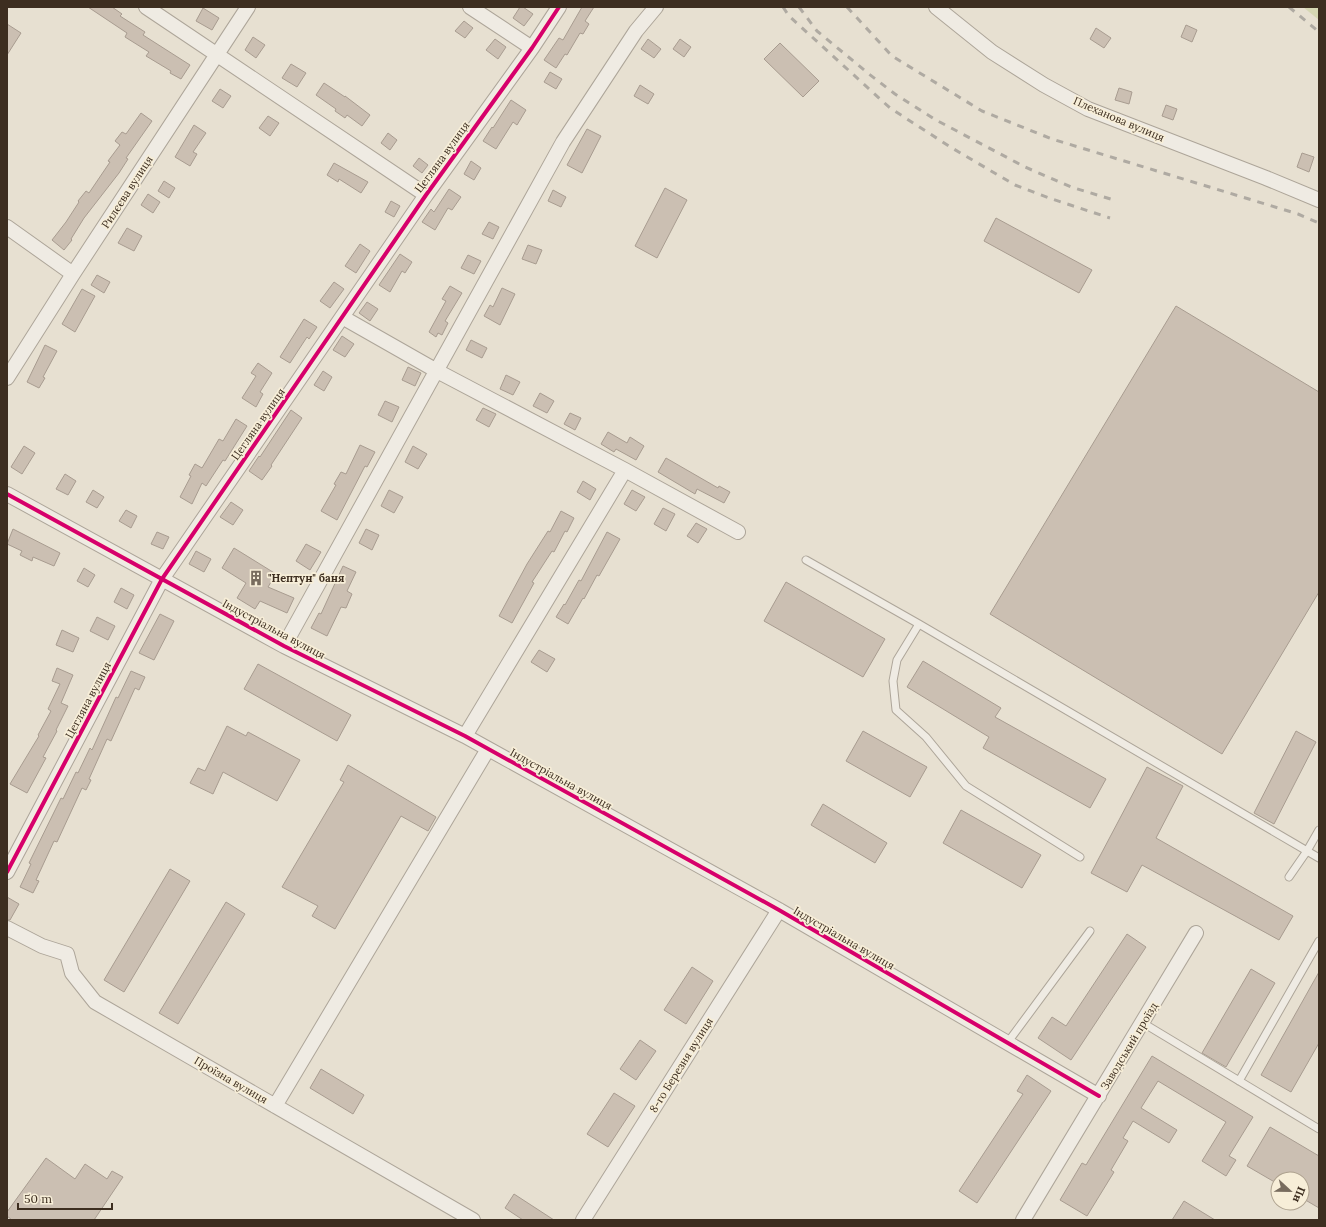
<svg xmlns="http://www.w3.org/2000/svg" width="1326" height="1227" viewBox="0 0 1326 1227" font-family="Lora,serif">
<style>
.green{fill:#d6d7b3}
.building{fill:#cbbfb2;stroke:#a89c90}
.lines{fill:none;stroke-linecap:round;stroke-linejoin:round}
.service-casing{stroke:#ada599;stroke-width:9}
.minor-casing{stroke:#ada599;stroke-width:16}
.service{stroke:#efebe3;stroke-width:7}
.minor{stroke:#efebe3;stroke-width:14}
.rail{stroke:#afaaa2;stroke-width:3;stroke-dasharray:7 7;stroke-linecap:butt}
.cycleway-casing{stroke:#f7eed8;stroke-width:6}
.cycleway{stroke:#d6006c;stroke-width:4}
.labels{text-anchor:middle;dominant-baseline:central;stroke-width:3.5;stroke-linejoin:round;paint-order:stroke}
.street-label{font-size:11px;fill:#3d2e20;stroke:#f7eed8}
.poi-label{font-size:11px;font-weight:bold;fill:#3d2e20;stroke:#f7eed8;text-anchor:start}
</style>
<rect width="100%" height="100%" fill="#e7e0d1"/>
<!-- green -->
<path class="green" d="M1303,7h16v13z"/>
<!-- building -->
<path class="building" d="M88,7h24l10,7 -2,2 25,16 -2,3 47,30 -9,14 -11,-6 1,-2 -25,-15 3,-4 -24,-15 2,-4z
M520,7h3l10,7 -9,12 -11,-8z
M582,7h12l-9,14 4,3 -6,10 -3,-1 -13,22 -2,-1 -9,14 -12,-8 15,-22 4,2z
M203,8l16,10 -7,12 -16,-9z
M464,21l9,7 -8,10 -10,-7z
M7,24l14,9 -14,22z
M1186,25l11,5 -5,12 -11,-5z
M1096,28l15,10 -7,10 -14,-9z
M253,37l12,8 -9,13 -11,-8z
M495,39l11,8 -8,12 -12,-9z
M648,39l13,10 -7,9 -13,-9z
M680,39l11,8 -7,10 -11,-8z
M780,43l39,38 -16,16 -39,-38z
M291,64l15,9 -9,14 -15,-9z
M550,72l12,7 -6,10 -12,-7z
M324,83l21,14v-1l25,19 -8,11 -15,-11 -2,3 -10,-7 1,-2 -20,-14z
M640,85l14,9 -6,10 -14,-8z
M1119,88l13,4 -3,12 -14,-4z
M220,89l11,7 -8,12 -11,-7z
M511,100l15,10 -9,15 -4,-3 -17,27 -13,-8 9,-14 1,1z
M1166,105l11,4 -4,11 -11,-4z
M141,113l11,8 -26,37 2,1 -9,14 -35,45 -13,21 1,1 -8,10 -12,-10 14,-18 13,-20 -1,-1 8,-10 3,2 21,-31 -2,-1 12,-16 -5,-4 7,-9 4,2z
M268,116l11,7 -9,13 -11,-8z
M194,125l12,8 -13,19 4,2 -7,12 -15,-9z
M587,129l14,7 -19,37 -15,-8z
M388,133l9,7 -7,10 -9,-7z
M1302,153l12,4 -5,15 -12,-5z
M419,158l9,7 -6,8 -9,-7z
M471,161l10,7 -7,12 -10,-6z
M334,163l34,19 -7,11 -22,-14 -1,3 -11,-7z
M164,181l11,7 -6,10 -11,-7z
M665,188l22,12 -30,58 -22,-12z
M449,189l12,8 -9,13 -4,-2 -13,22 -13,-8 9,-13 3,3z
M553,190l13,7 -5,10 -13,-6z
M148,194l12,8 -7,11 -12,-8z
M391,201l9,5 -6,11 -9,-5z
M996,218l96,52 -13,23 -95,-52z
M489,222l10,5 -6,12 -11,-5z
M127,228l15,8 -8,15 -16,-8z
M360,244l10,7 -14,22 -11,-7z
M528,245l14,5 -6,14 -14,-5z
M400,254l12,8 -7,11 -3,-2 -12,21 -11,-7z
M468,255l13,6 -7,13 -13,-6z
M97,275l13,7 -6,11 -13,-8z
M334,282l10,7 -14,19 -10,-7z
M450,286l12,7 -17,28 3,2 -6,12 -4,-2 -2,4 -7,-5 17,-31 -4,-2z
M502,288l13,6 -15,31 -16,-9 6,-11 3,2z
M82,289l13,7 -20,36 -13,-8z
M367,302l11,7 -8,12 -11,-8z
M1176,306l143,86v200l-97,162 -232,-140z
M304,319l13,8 -8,12 -2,-2 -17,26 -10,-6z
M342,336l12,8 -9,13 -12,-7z
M471,340l16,8 -5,10 -16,-8z
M45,345l12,6 -14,26 2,1 -6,10 -12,-6z
M258,363l14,10 -12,19 3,2 -7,13 -14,-9 14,-22 -5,-3z
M408,367l13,6 -6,13 -13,-6z
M323,371l9,6 -8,14 -10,-6z
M506,375l14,7 -7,13 -13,-6z
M540,393l14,8 -7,12 -14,-7z
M385,401l14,6 -7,15 -14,-7z
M483,408l13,6 -7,13 -13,-7z
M291,410l11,8 -31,47 1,1 -10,14 -13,-9 10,-15 1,1z
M570,413l11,5 -6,12 -11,-6z
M236,419l11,7 -22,35 -2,-1 -17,26 -4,-3 -10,21 -12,-7 11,-21 -2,-1 6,-11 7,4 17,-29 4,2z
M608,432l19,11 3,-6 14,9 -8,14 -20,-11 -2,3 -13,-8z
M360,445l15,7 -8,15 -2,-1 -28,54 -16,-9 15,-26 -2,-1 7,-12 5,2z
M24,446l11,7 -13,21 -11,-7z
M413,446l14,8 -9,15 -13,-7z
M666,458l52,30 1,-2 11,6 -6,11 -27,-14 -2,5 -37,-22z
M65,474l11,7 -8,14 -12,-6z
M583,481l13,8 -6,11 -13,-8z
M93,490l11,7 -7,11 -11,-6z
M389,490l14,7 -9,16 -13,-7z
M632,490l13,7 -9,14 -12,-7z
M231,502l12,8 -10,15 -13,-8z
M663,508l12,6 -9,17 -12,-7z
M126,510l11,6 -6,12 -12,-7z
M561,511l13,7 -7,14 -2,-1 -11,21 -2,-1 -20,31 2,1 -22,40 -13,-7 28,-52 21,-33 2,1z
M696,523l11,6 -9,14 -11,-7z
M13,529l47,24 -6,13 -21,-9 -1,4 -12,-6 2,-4 -15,-7z
M366,529l13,6 -7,15 -13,-7z
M157,532l12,5 -6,12 -12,-5z
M607,532l13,7 -21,37 -2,-1 -13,24 -1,-1 -15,26 -12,-7 8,-13 1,1 14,-25 2,1z
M306,544l15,8 -11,18 -14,-9z
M234,548l42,26 -8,13 26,11 -7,15 -27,-12 -5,8 -18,-11 9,-15 -24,-15z
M196,551l15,8 -7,13 -15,-8z
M343,566l13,6 -9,19 5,3 -6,14 -5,-1 -14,29 -16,-8 8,-15 2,1z
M84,568l11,7 -7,12 -11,-6z
M786,582l99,57 -22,38 -99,-56z
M121,588l13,7 -7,14 -13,-7z
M160,614l14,7 -20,39 -15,-7z
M97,617l18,9 -7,14 -18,-9z
M62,630l17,8 -6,14 -17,-7z
M539,650l16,9 -8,13 -16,-10z
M923,661l78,47 -6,9 111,62 -16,29 -107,-60 6,-11 -82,-50z
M258,664l93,51 -14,26 -93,-52z
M57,668l16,7 -12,28 7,3 -12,24 1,1 -14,26 3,1 -19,35 -17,-9 29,-48 -1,-1 13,-24 -3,-2 12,-25 -8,-3z
M131,671l14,6 -6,13 -4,-2 -24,53 -4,-2 -18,40 2,1 -5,10 -4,-2 -25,54 -3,-1 -18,39 3,1 -6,12 -13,-6 11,-23 -2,-1 32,-65 2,1 13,-27 2,1 12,-25 2,2 24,-53 2,1z
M227,726l19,10 2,-4 52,28 -23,41 -54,-29 -10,22 -23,-11 8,-15 7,3z
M863,731l64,36 -17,30 -64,-36z
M1296,731l20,11 -42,82 -20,-11z
M348,765l88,52 -8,14 -27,-15 -66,113 -23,-13 6,-10 -36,-19 62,-105 -4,-2z
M1147,767l36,19 -27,52 137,78 -14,24 -137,-75 -15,27 -36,-19z
M823,804l64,39 -12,20 -64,-38z
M961,810l80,45 -19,33 -79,-45z
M170,869l20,12 -66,111 -20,-12z
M7,897l12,7 -9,16h-3z
M226,902l19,12 -67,110 -19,-11z
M1127,934l19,13 -75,113 -33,-22 14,-21 14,9z
M692,967l21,14 -27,43 -22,-14z
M1251,969l24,14 -49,84 -24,-14z
M1319,972v71l-28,49 -30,-17z
M640,1040l16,11 -20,29 -16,-11z
M1152,1056l101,61 -24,39 7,4 -10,16 -24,-15 24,-39 -68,-41 -17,27 36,22 -8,13 -36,-22 -10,17 5,3 -17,29 3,2 -27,44 -27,-16 22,-37 4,2z
M321,1069l43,26 -11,19 -43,-26z
M1027,1075l24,16 -74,112 -18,-12 64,-97 -6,-3z
M614,1093l21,13 -27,41 -21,-13z
M1270,1127l49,29v52l-17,-10v-19h-24v5l-31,-18z
M46,1158l29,21 10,-15 22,15 5,-8 11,6 -29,43h-82l-5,-4v-4z
M514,1194l40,26h-31l-18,-12z
M1184,1201l31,19h-43z"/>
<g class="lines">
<!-- service casing -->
<g class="service-casing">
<path id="service" d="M806,560l113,64 400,234
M919,624l-22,36 -4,21 3,29 30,27 40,49 114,71
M1289,877l18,-26 12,-21
M1143,1023l176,106
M1008,1042l82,-111
M1239,1081l80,-140"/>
</g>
<!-- minor casing -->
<g class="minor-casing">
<path id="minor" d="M146,7l280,188
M470,7l62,41
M936,7l56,45 52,33 44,24 178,69 53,22
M7,227l66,47
M342,317l95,54 188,99 113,62
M7,378l66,-104 175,-267
M7,494l277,152 181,90 314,174 320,186
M284,646l279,-504 73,-111 20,-24
M465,736l160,-266
M7,872l155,-293 264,-384 106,-147 27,-41
M7,928l35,18 25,8 5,19 23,29 378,218
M275,1106l213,-357
M583,1220l196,-310
M1023,1220l173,-287"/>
</g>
<!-- service -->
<use href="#service" class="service"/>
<!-- minor -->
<use href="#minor" class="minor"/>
<!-- rail -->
<path class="rail" d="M783,7l6,9 101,92 62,40 63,37 37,14 58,19
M799,7l18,24 52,43 26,20 41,26 89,47 46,20 46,14
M847,7l45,49 90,55 70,28 246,75 21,9
M1289,7l30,25"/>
<!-- cycleway casing -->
<g class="cycleway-casing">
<path id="cycleway" d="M7,494l277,152 181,90 314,174 320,186
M7,872l155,-293 264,-384 106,-147 27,-41"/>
</g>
<!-- cycleway -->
<use href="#cycleway" class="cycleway"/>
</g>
<!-- icons -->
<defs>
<g id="building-bare" transform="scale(1.2)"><path d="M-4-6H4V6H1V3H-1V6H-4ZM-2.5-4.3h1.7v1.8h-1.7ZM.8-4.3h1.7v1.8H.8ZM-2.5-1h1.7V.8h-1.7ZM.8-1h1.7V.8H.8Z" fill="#786c5e" stroke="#f7eed8" stroke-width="2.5" paint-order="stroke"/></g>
</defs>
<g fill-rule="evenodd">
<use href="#building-bare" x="256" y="578"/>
</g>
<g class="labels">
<!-- street labels -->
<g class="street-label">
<text transform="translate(1119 119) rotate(23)">Плеханова вулиця</text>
<text transform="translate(442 157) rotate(-54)">Цегляна вулиця</text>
<text transform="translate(127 192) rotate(-57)">Рилєєва вулиця</text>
<text transform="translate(258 424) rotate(-55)">Цегляна вулиця</text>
<text transform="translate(274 629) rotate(28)">Індустріальна вулиця</text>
<text transform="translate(88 700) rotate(-62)">Цегляна вулиця</text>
<text transform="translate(561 779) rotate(29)">Індустріальна вулиця</text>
<text transform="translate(844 938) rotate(30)">Індустріальна вулиця</text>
<text transform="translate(1129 1046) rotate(-59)">Заводський проїзд</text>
<text transform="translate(681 1065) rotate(-58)">8-го Березня вулиця</text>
<text transform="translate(231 1080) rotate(30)">Проїзна вулиця</text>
</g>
<!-- poi labels -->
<g class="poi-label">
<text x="268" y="578">"Нептун" баня</text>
</g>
</g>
<!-- border -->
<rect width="1326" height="1227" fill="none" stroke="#3d2e20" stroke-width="16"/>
<!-- north arrow -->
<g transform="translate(1290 1191) rotate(112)"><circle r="19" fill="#f7eed8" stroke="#ada18e"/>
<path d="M0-3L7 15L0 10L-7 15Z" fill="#786c5e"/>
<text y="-6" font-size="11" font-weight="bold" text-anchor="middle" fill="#3d2e20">Пн</text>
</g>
<!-- scale -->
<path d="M18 1203v6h94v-6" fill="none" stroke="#3d2e20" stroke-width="2"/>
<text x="24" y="1203" font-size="12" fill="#3d2e20" stroke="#f7eed8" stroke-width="3" paint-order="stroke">50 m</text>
</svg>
